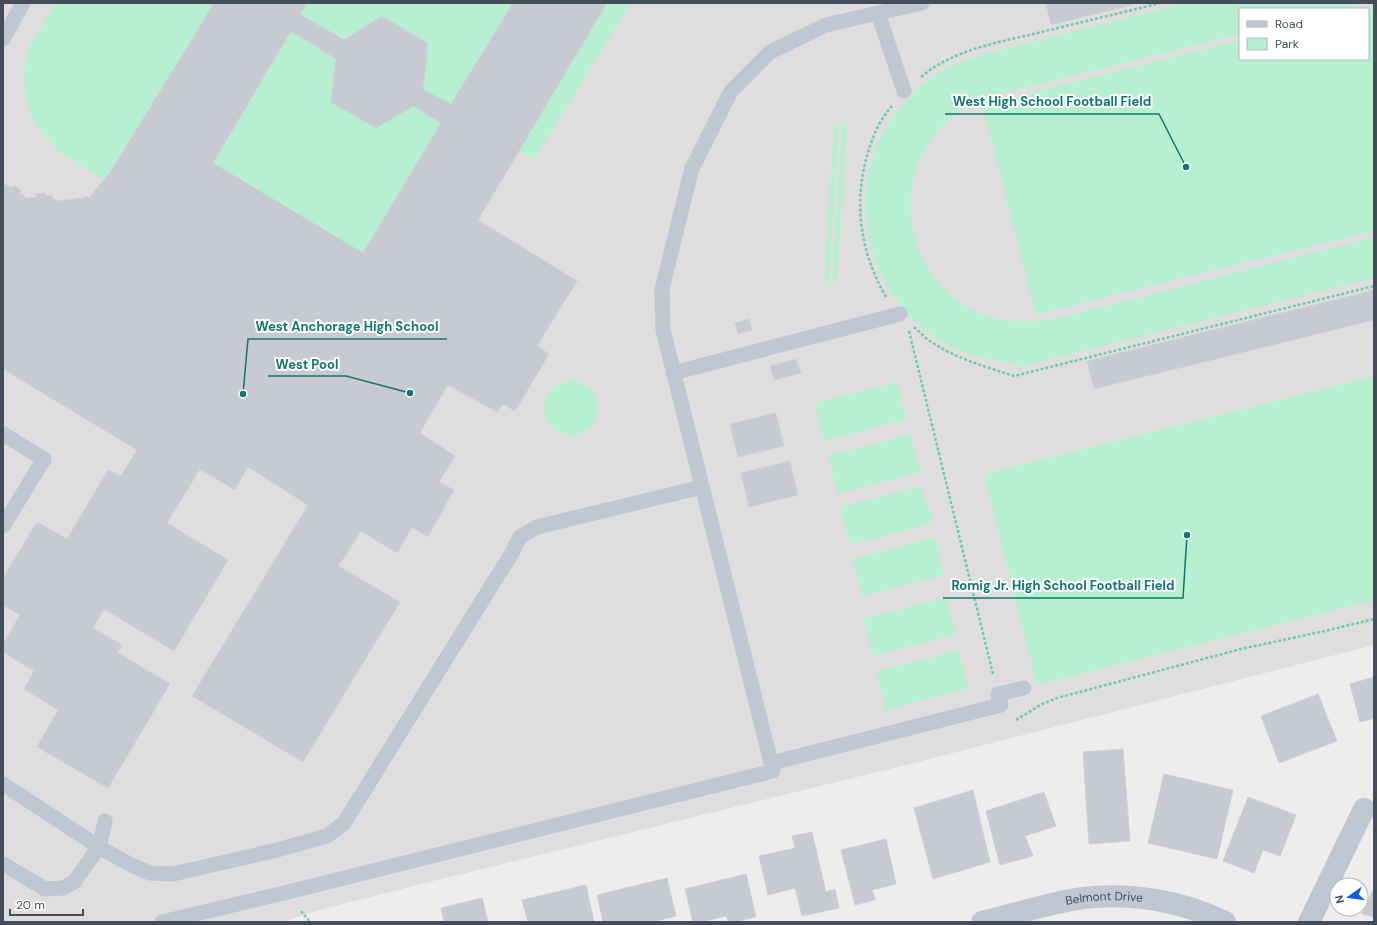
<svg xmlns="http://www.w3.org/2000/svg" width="1377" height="925" viewBox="0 0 1377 925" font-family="'DM Sans',sans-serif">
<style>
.education{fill:#e0ddde;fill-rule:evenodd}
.green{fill:#b6f0d1}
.building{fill:#c8cad2;stroke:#cfd1d8;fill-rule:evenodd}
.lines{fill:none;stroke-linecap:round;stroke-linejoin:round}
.path{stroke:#6dcfa7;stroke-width:2.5;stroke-dasharray:3 2;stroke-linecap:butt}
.lane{stroke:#bec7d2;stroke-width:15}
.street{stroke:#bec7d2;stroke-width:22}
.labels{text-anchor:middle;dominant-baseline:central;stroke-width:4;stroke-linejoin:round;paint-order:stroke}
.street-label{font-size:12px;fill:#444e5a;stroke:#fff}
.leader{fill:none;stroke:#0f766e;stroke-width:1.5}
.callout-dot{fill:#0f766e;stroke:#fff;stroke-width:1.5}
.callout-label{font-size:13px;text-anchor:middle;font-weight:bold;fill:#0f766e;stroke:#fff;stroke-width:4;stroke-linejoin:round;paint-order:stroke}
</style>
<rect width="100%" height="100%" fill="#efecec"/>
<!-- education -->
<path class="education" d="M3,3h1371v642l-460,118 -489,120 -109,28 -34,11h-279zM1240,9h128v50h-128z"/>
<!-- green -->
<path class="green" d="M57,3h157l-101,165 -9,12 -46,-29 -17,-20 -11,-17 -7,-36 7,-34z
M307,3h206l-62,101 -28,-14 4,-47 -44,-27 -39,24 -44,-26z
M607,3h24l-97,157 -16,-10z
M1185,3h181l-28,6h-98v25l-243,61c-13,5 -27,10 -39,18 -76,53 -57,176 32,204 21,6 41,5 63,2l321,-82v41l-359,90 -2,-5c-25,-3 -50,-8 -72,-22 -99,-61 -101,-208 -1,-269 14,-8 29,-13 45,-18z
M1373,7l1,4v220l-338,84 -53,-210 257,-65v19h128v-50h-3z
M291,31l45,28 -4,43 44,26 37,-22 28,17 -78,130 -150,-90z
M834,124h5l-10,158h-5z
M842,124h5l-10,158h-5z
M1374,376v224l-337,85 -53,-211z
M544 408a27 27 0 1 1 54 0a27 27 0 1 1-54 0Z
M896,382l11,37 -83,22 -10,-38z
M910,434l11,38 -83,22 -10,-38z
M922,486l11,37 -83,22 -10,-38z
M935,537l9,38 -82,21 -10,-37z
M946,597l10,38 -83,21 -10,-37z
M958,650l11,38 -83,22 -10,-38z"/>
<!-- building -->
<path class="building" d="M214,3h93l-7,11 44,26 38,-24 46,27 -5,47 28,14 62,-101h94l-129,217 99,61 -40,65 12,8 -34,57 -12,-7 -6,8 -49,-27 -18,30 -10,18 35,23 -16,26 15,8 -26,47 -16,-10 -15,26 -36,-22 -11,18 -12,17 62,36 -97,160 -111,-66 116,-191 -60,-38 -13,23 -35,-21 -33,54 61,37 -54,91 -70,-42 -11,19 29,17 -5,7 53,32 -62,104 -71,-41 21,-37 -34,-21 10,-18 -31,-19v-8l17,-29 -17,-10v-27l34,-56 30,17 41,-69 13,6 16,-26 -134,-81v-186l9,5 2,-3 7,5 -2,3 8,5 10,-1 -1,-3 9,-1 1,3 6,-1 1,5 4,-1 1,2 26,-3 1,-2 4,2 24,-30zM291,31l45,28 -5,43 45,26 37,-22 28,17 -78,130 -150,-90z
M1046,3h94l-89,22z
M1374,290v30l-280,69 -7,-28z
M749,319l3,11 -14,4 -3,-11z
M796,359l5,14 -27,7 -4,-14z
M776,413l8,33 -46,11 -8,-33z
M790,461l8,34 -49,12 -8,-34z
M1374,677v41l-14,4 -10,-38z
M1318,694l19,47 -58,22 -18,-47z
M1123,749l7,92 -41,3 -6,-92z
M1164,774l69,16 -16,69 -69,-16z
M973,790l17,72 -57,17 -19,-71z
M1044,792l12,34 -31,10 8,20 -33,9 -14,-54z
M1248,797l48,18 -16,41 -17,-6 -9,23 -31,-12z
M812,832l14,60 9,-3 4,19 -37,8 -7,-28 -27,7 -9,-39 36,-8 -3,-12z
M886,839l10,45 -24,6 3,10 -20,5 -14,-55z
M746,874l10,43 -22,5h-6l-2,-6 -24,6h-9l-8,-33z
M667,878l9,38 -24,6h-49l-6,-27z
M586,885l8,37h-66l-6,-22z
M1374,888v29l-12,-3z
M482,898l6,24h-44l-3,-14z"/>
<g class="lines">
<!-- path -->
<path class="path" d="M921,77c33,-28 79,-35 121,-45 39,-10 79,-19 118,-29
M886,297c-26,-45 -33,-94 -18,-145 5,-16 12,-33 24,-46
M914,327c6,5 12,12 19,16 24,16 54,24 81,33l360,-90
M909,331l84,343
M1016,720l26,-16 15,-6 184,-49 84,-18 49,-12
M301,911l9,11"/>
<!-- lane -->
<path class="lane" d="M878,13l26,78
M3,39l20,-36
M673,373l227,-59
M3,434l41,25 -41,67
M771,763l230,-58 -3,-11 26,-6
M3,784l96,63 32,18 19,8 23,1 104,-24 50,-14 17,-13 166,-267 10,-19 17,-10 165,-40
M3,864l42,25 18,-1 11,-6 25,-35 6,-26
M162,922l126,-30 485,-121 -110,-441 -1,-41 30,-121 39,-77 39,-39 56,-27 96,-22"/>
<!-- street -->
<g class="street">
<path id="s1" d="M982,922c33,-8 67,-19 101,-24 47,-6 99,3 142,24"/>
<path d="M1309,922l55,-113"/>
</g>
</g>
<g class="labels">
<!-- street labels -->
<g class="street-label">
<text stroke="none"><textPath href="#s1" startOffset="125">Belmont Drive</textPath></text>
</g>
</g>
<!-- callouts -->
<path class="leader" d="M1186 167L1159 114H945M243 394L248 339H447M410 393L346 376H268M1187 535L1183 598H943"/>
<g class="callout-dot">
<circle cx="1186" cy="167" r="4"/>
<circle cx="243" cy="394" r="4"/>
<circle cx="410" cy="393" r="4"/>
<circle cx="1187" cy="535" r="4"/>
</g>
<g class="callout-label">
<text x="1052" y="106">West High School Football Field</text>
<text x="347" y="331">West Anchorage High School</text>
<text x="307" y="369">West Pool</text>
<text x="1063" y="590">Romig Jr. High School Football Field</text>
</g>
<!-- border -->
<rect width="1377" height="925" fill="none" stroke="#444e5a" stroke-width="8"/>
<!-- legend -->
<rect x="1239" y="8" width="130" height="52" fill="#ffffff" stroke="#b4b8bd"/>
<rect x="1247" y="21" width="20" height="6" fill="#bec7d2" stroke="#b4b8bd"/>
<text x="1275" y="28" font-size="12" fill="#444e5a">Road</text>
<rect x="1247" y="38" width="20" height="12" fill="#b6f0d1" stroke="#b4b8bd"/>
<text x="1275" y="48" font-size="12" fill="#444e5a">Park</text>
<!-- north arrow -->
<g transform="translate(1349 897) rotate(256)"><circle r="19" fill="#ffffff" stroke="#b4b8bd"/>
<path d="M0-3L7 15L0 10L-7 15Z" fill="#115ce4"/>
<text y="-6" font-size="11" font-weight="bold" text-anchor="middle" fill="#444e5a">N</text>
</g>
<!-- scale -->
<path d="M10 909v6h73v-6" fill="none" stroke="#444e5a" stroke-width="2"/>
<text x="16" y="909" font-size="12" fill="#444e5a" stroke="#ffffff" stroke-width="3" paint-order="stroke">20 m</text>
</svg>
